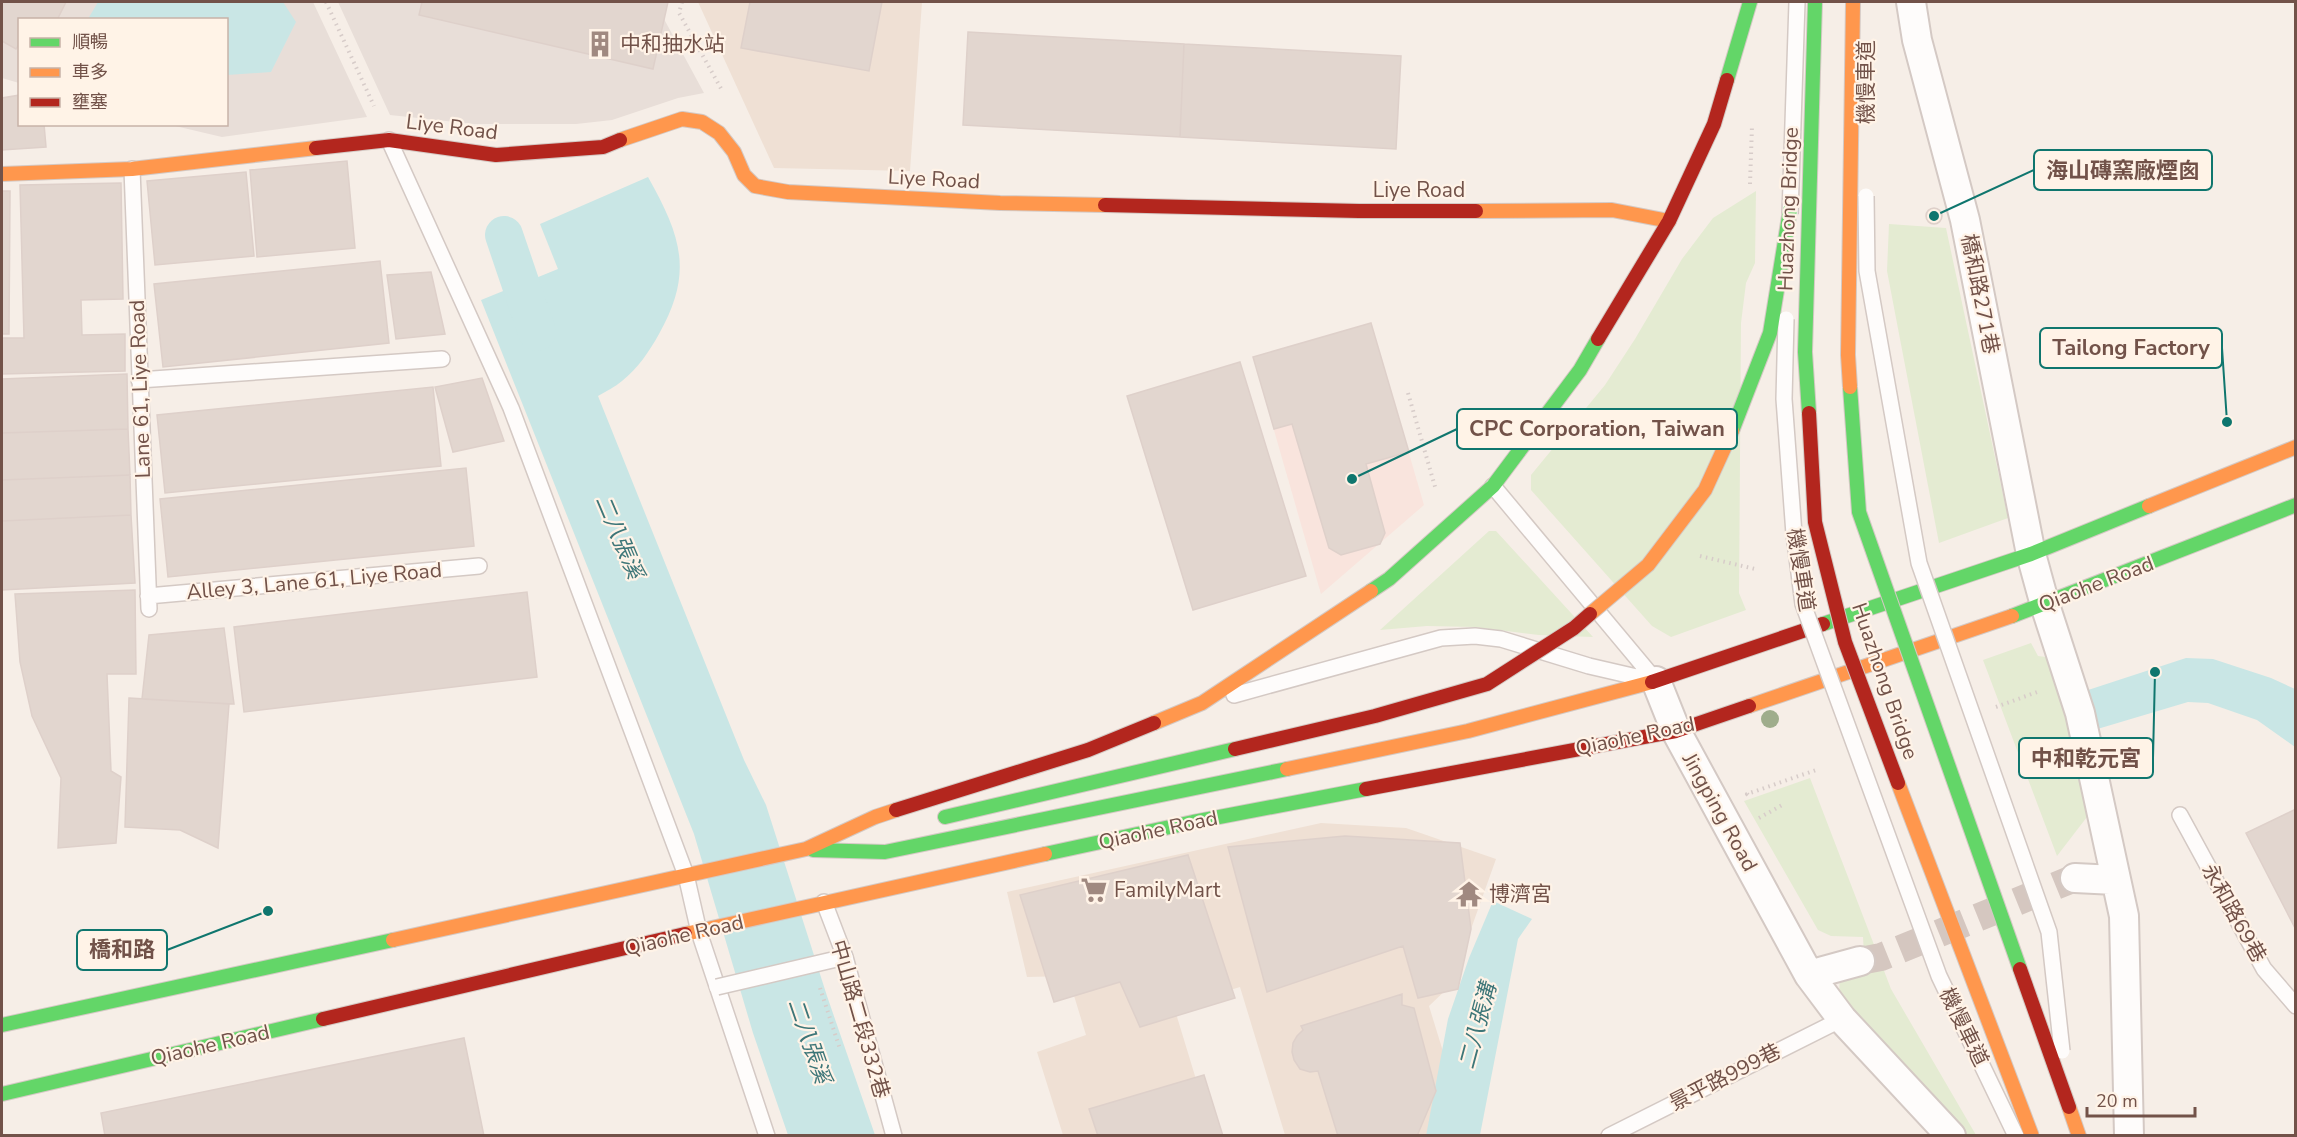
<svg xmlns="http://www.w3.org/2000/svg" width="2297" height="1137" viewBox="0 0 2297 1137" font-family="'Nunito Sans','Noto Sans TC',sans-serif">
<style>
.residential{fill:#efe0d4}
.commercial{fill:#f9e4dd}
.industrial{fill:#e8ded8}
.green{fill:#e4ebd2}
.water{fill:#c9e6e5}
.lines{fill:none;stroke-linecap:round;stroke-linejoin:round}
.canal{stroke:#c9e6e5;stroke-width:38}
.building{fill:#e2d6cf;stroke:#ded0ca;stroke-width:1.5}
.street-tunnel{stroke:#d5c7c0;stroke-width:28;stroke-dasharray:28 14;stroke-linecap:butt}
.lane-casing{stroke:#d4c9c4;stroke-width:18}
.street-casing{stroke:#d4c9c4;stroke-width:32}
.fast-casing{stroke:#d4c9c4;stroke-width:16}
.slow-casing{stroke:#d4c9c4;stroke-width:16}
.jam-casing{stroke:#d4c9c4;stroke-width:16}
.path{stroke:#d7ccc9;stroke-width:4;stroke-dasharray:1.5 4.5;stroke-linecap:butt}
.lane{stroke:#fefcfb;stroke-width:15}
.street{stroke:#fefcfb;stroke-width:28}
.fast{stroke:#63d668;stroke-width:14}
.slow{stroke:#ff974d;stroke-width:14}
.jam{stroke:#b3261e;stroke-width:14}
.lane-bridge-casing{stroke:#d4c9c4;stroke-width:18;stroke-linecap:butt}
.fast-bridge-casing{stroke:#d4c9c4;stroke-width:16;stroke-linecap:butt}
.slow-bridge-casing{stroke:#d4c9c4;stroke-width:16;stroke-linecap:butt}
.jam-bridge-casing{stroke:#d4c9c4;stroke-width:16;stroke-linecap:butt}
.lane-bridge{stroke:#fefcfb;stroke-width:15}
.fast-bridge{stroke:#63d668;stroke-width:14}
.slow-bridge{stroke:#ff974d;stroke-width:14}
.jam-bridge{stroke:#b3261e;stroke-width:14}
.tree{fill:#9fad8c}
.labels{text-anchor:middle;dominant-baseline:central;stroke-width:4.5;stroke-linejoin:round;paint-order:stroke}
.poi-label{font-size:21px;fill:#725249;stroke:#fff3e7;text-anchor:start}
.street-label{font-size:21px;fill:#725249;stroke:#fff3e7}
.water-label{font-size:22px;font-style:italic;fill:#3d7678;stroke:#fff3e7}
.leader{fill:none;stroke:#0f766e;stroke-width:2}
.callout-dot{fill:#0f766e;stroke:#fff3e7;stroke-width:2}
.callout{fill:#fff3e7;stroke:#0f766e;stroke-width:2}
.callout-label{font-size:22px;text-anchor:middle;font-weight:bold;fill:#725249}
</style>
<rect width="100%" height="100%" fill="#f6eee7"/>
<!-- residential -->
<path class="residential" d="M698,2h224l-12,169 -136,-3z
M1321,823l85,5 90,31 -45,126 -22,21 16,52 -15,77h-145l-45,-148 -66,20 39,128h-150l-26,-83 49,-17 -18,-59 -41,1 -20,-85z"/>
<!-- commercial -->
<path class="commercial" d="M1371,323l53,182 -103,89 -68,-237z"/>
<!-- industrial -->
<path class="industrial" d="M2,2h311l54,115 -145,20 -51,-12 55,-1v-104h-206l-1,63 -17,-5z
M338,2h330l-4,17 40,74 -26,5 -66,22 -36,4h-102l-84,-9z"/>
<!-- green -->
<path class="green" d="M1756,191l-1,72 -9,20 -5,40 -2,270 7,17 -75,27 -19,-11 -121,-136v-15l74,-90 30,-46 47,-80 31,-41z
M1889,224l57,4 62,290 -69,25 -52,-272z
M1489,531h7l97,106 -54,-2 -64,-8 -48,-1 -47,4z
M2031,643l7,13 8,1 25,74 19,82 -33,43 -74,-196z
M1810,778l81,211 85,146h-11l-103,-112 -23,-27 1,-23 25,2 -2,-38 -32,-1 -13,-6 -74,-129z"/>
<!-- water -->
<path class="water" d="M98,2h185l13,20 -25,50 -44,3 -1,-55 -138,-1z
M648,177c33,59 46,95 11,157 -10,18 -21,34 -37,47 -7,6 -16,10 -24,15l146,364 22,45 61,191 48,139h-87l-35,-102 -59,-199 -213,-534 77,-31 -18,-45z
M2186,658l27,1 58,19 24,11v58l-38,-27 -49,-17 -20,-1 -94,28 -12,-38z
M1493,901l39,18 -14,20 -38,196 -54,1 22,-117 21,-61z"/>
<g class="lines">
<!-- canal -->
<path class="canal" d="M504,235l33,97"/>
</g>
<!-- building -->
<path class="building" d="M2,2h64l-9,18h-37v22l-4,7 -14,-8z
M422,2h246l-15,67 -234,-54z
M750,2h132l-13,69 -128,-23z
M968,32l216,12 -4,93 -217,-12z
M1184,44l217,12 -5,93 -216,-12z
M20,95v29h24l2,23 -44,3v-52z
M347,161l8,87 -98,9 -7,-87z
M246,172l8,84 -99,9 -8,-84z
M121,183l2,116 -42,1 1,35 43,-1v37l-123,3v-36h22l-4,-153z
M2,191h8l-1,143h-7z
M1926 216a8 8 0 1 1 16 0a8 8 0 1 1-16 0Z
M380,261l9,82 -226,24 -9,-83z
M431,272l14,62 -49,5 -9,-64z
M1371,323l38,129 -43,12 19,69 -5,11 -39,11 -12,-7 -37,-124 -18,5 -21,-72z
M1240,362l66,214 -113,34 -66,-214z
M127,374l1,55 -126,4v-54z
M482,378l22,63 -51,11 -18,-65z
M433,387l8,79 -276,27 -8,-78z
M128,429l2,46 -128,5v-47z
M466,468l8,78 -306,31 -8,-78z
M130,475l1,40 -129,6v-41z
M131,515l4,68 -133,7v-69z
M135,590l1,84h-29l4,97 10,6 -5,66 -58,5 3,-70 -29,-62 -12,-54 -5,-68z
M527,592l10,85 -293,35 -10,-85z
M224,628l10,76 -92,-5 7,-64z
M129,698l100,6 -11,144 -38,-18 -55,-3z
M2296,809v121l-50,-97z
M1345,836l115,7 11,86 -13,60 -40,9 -15,-52 -136,46 -39,-145z
M1188,855l47,143 -95,29 -20,-45 -66,20 -34,-107z
M1402,994v11l12,3 22,83 -19,45h-79l-20,-65 -8,1 -10,-3 -6,-9 -2,-8 1,-9 4,-7 6,-6 -2,-4z
M464,1038l20,98h-379l-4,-23z
M1204,1075l19,61h-125l-9,-27z"/>
<g class="lines">
<!-- street-tunnel -->
<path class="street-tunnel" d="M1860,961l21,-4 194,-79"/>
<!-- lane casing -->
<g class="lane-casing">
<path id="lane" d="M389,140l122,268 175,467 13,57 68,204
M132,169l17,440
M139,380l303,-21
M1493,486l163,195
M148,596l331,-30
M1234,695l207,-57 34,-2 26,3 88,27 52,12
M2180,815l84,154 32,37
M824,902l21,55 49,179
M1609,1136l233,-117"/>
</g>
<!-- street casing -->
<g class="street-casing">
<path id="street" d="M1911,2l6,38 48,180 66,334 14,51 35,108 44,203 5,220
M1656,681l20,50 133,244 33,44 109,117
M2075,878l40,2
M1809,975l51,-14"/>
</g>
<!-- fast casing -->
<g class="fast-casing">
<path id="fast" d="M1727,80l23,-78
M1371,591l18,-12 104,-93 87,-116 18,-31
M2012,616l284,-111
M1823,624l208,-70 118,-48
M945,817l290,-68
M813,850l72,2 402,-83
M1045,854l148,-32 173,-33
M2,1025l391,-85
M2,1094l321,-75"/>
</g>
<!-- slow casing -->
<g class="slow-casing">
<path id="slow" d="M620,140l62,-21 20,3 17,11 15,19 10,23 11,11 33,6 212,11 105,2
M2,174l130,-5 184,-21
M1476,211l136,-1 57,11
M2149,506l147,-59
M1749,706l263,-90
M1154,723l48,-20 169,-112
M1287,769l181,-38 184,-49
M685,934l360,-80
M393,940l413,-91 69,-32 21,-7
M2069,1107l10,29"/>
</g>
<!-- jam casing -->
<g class="jam-casing">
<path id="jam" d="M316,148l73,-8 107,15 107,-8 17,-7
M1105,205l254,6h117
M1598,339l71,-118 45,-97 13,-44
M1652,682l171,-58
M1366,789l310,-58 73,-25
M896,810l192,-60 66,-27
M323,1019l362,-85"/>
</g>
<!-- path -->
<path class="path" d="M326,2l48,104
M682,2l-3,11 44,79
M1750,184l2,-58
M1408,393l28,97
M1700,556l55,13
M1996,707l44,-16
M1748,795l-1,-1 69,-24
M1759,818l25,-14
M820,988l20,61"/>
<!-- lane -->
<use href="#lane" class="lane"/>
<!-- street -->
<use href="#street" class="street"/>
<!-- fast -->
<use href="#fast" class="fast"/>
<!-- slow -->
<use href="#slow" class="slow"/>
<!-- jam -->
<use href="#jam" class="jam"/>
<!-- lane-bridge casing -->
<g class="lane-bridge-casing">
<path id="lane-bridge" d="M1866,196l1,75 52,292 130,369 13,119
M1790,214l7,-212
M1786,319l-2,80 10,135 9,70 136,372 77,160
M717,987l128,-30"/>
</g>
<!-- fast-bridge casing -->
<g class="fast-bridge-casing">
<path id="fast-bridge" d="M1850,387l9,125 161,457
M1809,413l-4,-61 10,-350
M1732,431l38,-98 20,-123"/>
</g>
<!-- slow-bridge casing -->
<g class="slow-bridge-casing">
<path id="slow-bridge" d="M1850,387l-2,-32 5,-353
M1590,614l58,-49 57,-75 27,-59
M1898,783l134,353"/>
</g>
<!-- jam-bridge casing -->
<g class="jam-bridge-casing">
<path id="jam-bridge" d="M1809,413l6,109 30,120 53,141
M1235,749l140,-33 112,-32 87,-56 16,-14
M2020,969l49,138"/>
</g>
<!-- lane-bridge -->
<use href="#lane-bridge" class="lane-bridge"/>
<!-- fast-bridge -->
<use href="#fast-bridge" class="fast-bridge"/>
<!-- slow-bridge -->
<use href="#slow-bridge" class="slow-bridge"/>
<!-- jam-bridge -->
<use href="#jam-bridge" class="jam-bridge"/>
</g>
<!-- trees -->
<circle class="tree" cx="1770" cy="719" r="9"/>
<!-- icons -->
<defs>
<g id="building-bare" transform="scale(2.07)"><path d="M-4-6H4V6H1V3H-1V6H-4ZM-2.5-4.3h1.7v1.8h-1.7ZM.8-4.3h1.7v1.8H.8ZM-2.5-1h1.7V.8h-1.7ZM.8-1h1.7V.8H.8Z" fill="#a08980" stroke="#fff3e7" stroke-width="2.5" paint-order="stroke"/></g>
<g id="supermarket-bare" transform="scale(2.07)"><path d="M-6-5.5h2.5l.6 2H6L4.5 2H-2.5L-4.4-4H-6ZM-1.5 3.2a1.3 1.3 0 1 0 .1 0ZM3 3.2a1.3 1.3 0 1 0 .1 0Z" fill="#a08980" stroke="#fff3e7" stroke-width="2.5" paint-order="stroke"/></g>
<g id="temple-bare" transform="scale(2.07)"><path d="M0-6L5-2H3V0L6.5 2.5H4V6H1.5V3h-3V6H-4V2.5H-6.5L-3 0V-2H-5Z" fill="#a08980" stroke="#fff3e7" stroke-width="2.5" paint-order="stroke"/></g>
</defs>
<g fill-rule="evenodd">
<use href="#building-bare" x="600" y="44"/>
<use href="#supermarket-bare" x="1094" y="890"/>
<use href="#temple-bare" x="1469" y="894"/>
</g>
<g class="labels">
<!-- poi labels -->
<g class="poi-label">
<text x="620" y="44">中和抽水站</text>
<text x="1114" y="890">FamilyMart</text>
<text x="1489" y="894">博濟宮</text>
</g>
<!-- street labels -->
<g class="street-label">
<text transform="translate(1866 82) rotate(-90)">機慢車道</text>
<text transform="translate(452 127) rotate(7)">Liye Road</text>
<text transform="translate(934 179) rotate(3)">Liye Road</text>
<text x="1419" y="190">Liye Road</text>
<text transform="translate(1788 209) rotate(-88)">Huazhong Bridge</text>
<text transform="translate(1980 294) rotate(79)">橋和路271巷</text>
<text transform="translate(140 389) rotate(-92)">Lane 61, Liye Road</text>
<text transform="translate(1801 570) rotate(81)">機慢車道</text>
<text transform="translate(314 581) rotate(-5)">Alley 3, Lane 61, Liye Road</text>
<text transform="translate(2096 584) rotate(-21)">Qiaohe Road</text>
<text transform="translate(1885 681) rotate(71)">Huazhong Bridge</text>
<text transform="translate(1635 736) rotate(-12)">Qiaohe Road</text>
<text transform="translate(1720 812) rotate(61)">Jingping Road</text>
<text transform="translate(1158 830) rotate(-12)">Qiaohe Road</text>
<text transform="translate(2234 913) rotate(61)">永和路69巷</text>
<text transform="translate(684 935) rotate(-13)">Qiaohe Road</text>
<text transform="translate(860 1019) rotate(74)">中山路二段332巷</text>
<text transform="translate(1964 1027) rotate(64)">機慢車道</text>
<text transform="translate(210 1045) rotate(-13)">Qiaohe Road</text>
<text transform="translate(1725 1077) rotate(-27)">景平路999巷</text>
</g>
<!-- water labels -->
<g class="water-label">
<text transform="translate(619 537) rotate(67)">二八張溪</text>
<text transform="translate(1478 1026) rotate(-75)">二八張溝</text>
<text transform="translate(809 1041) rotate(71)">二八張溪</text>
</g>
</g>
<!-- callouts -->
<path class="leader" d="M1934 216L2034 170M2227 422L2222 348M1352 479L1457 429M2155 672L2153 758M268 911L167 950"/>
<g class="callout-dot">
<circle cx="1934" cy="216" r="6"/>
<circle cx="2227" cy="422" r="6"/>
<circle cx="1352" cy="479" r="6"/>
<circle cx="2155" cy="672" r="6"/>
<circle cx="268" cy="911" r="6"/>
</g>
<g class="callout">
<rect x="2034" y="150" width="178" height="40" rx="6"/>
<rect x="2040" y="328" width="182" height="40" rx="6"/>
<rect x="1457" y="409" width="280" height="40" rx="6"/>
<rect x="2019" y="738" width="134" height="40" rx="6"/>
<rect x="77" y="930" width="90" height="40" rx="6"/>
</g>
<g class="callout-label">
<text x="2123" y="178">海山磚窯廠煙囪</text>
<text x="2131" y="355">Tailong Factory</text>
<text x="1597" y="436">CPC Corporation, Taiwan</text>
<text x="2086" y="766">中和乾元宮</text>
<text x="122" y="957">橋和路</text>
</g>
<!-- border -->
<rect width="2297" height="1137" fill="none" stroke="#725249" stroke-width="6"/>
<!-- legend -->
<rect x="18" y="18" width="210" height="108" fill="#fff3e7" stroke="#c7b3a8" stroke-width="1.5"/>
<rect x="30" y="38" width="30" height="9" fill="#63d668" stroke="#c7b3a8" stroke-width="1.5"/>
<text x="72" y="48" font-size="18" fill="#725249">順暢</text>
<rect x="30" y="68" width="30" height="9" fill="#ff974d" stroke="#c7b3a8" stroke-width="1.5"/>
<text x="72" y="78" font-size="18" fill="#725249">車多</text>
<rect x="30" y="98" width="30" height="9" fill="#b3261e" stroke="#c7b3a8" stroke-width="1.5"/>
<text x="72" y="108" font-size="18" fill="#725249">壅塞</text>
<!-- scale -->
<path d="M2087 1107v9h108v-9" fill="none" stroke="#725249" stroke-width="3"/>
<text x="2096" y="1107" font-size="18" fill="#725249" stroke="#fff3e7" stroke-width="4.5" paint-order="stroke">20 m</text>
</svg>
